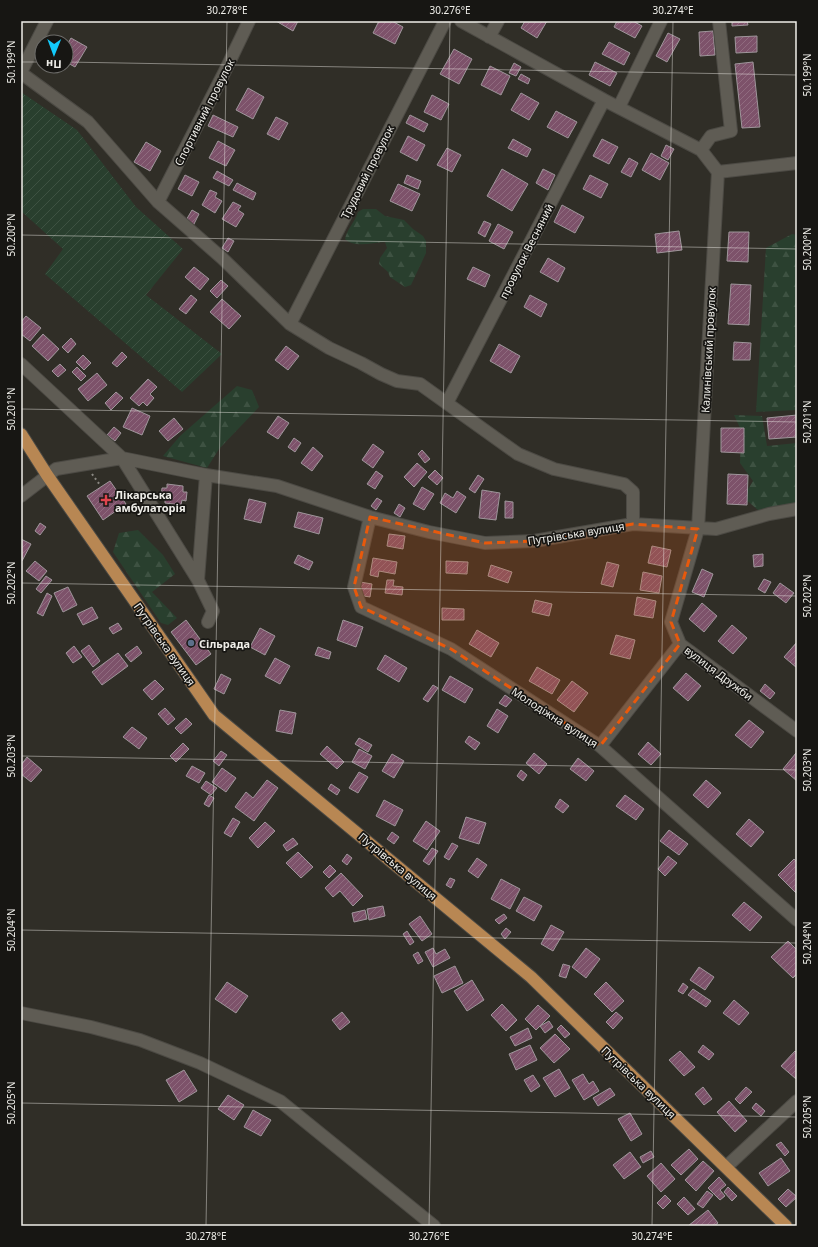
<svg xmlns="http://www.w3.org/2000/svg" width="818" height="1247" viewBox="0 0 818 1247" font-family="'Noto Sans',sans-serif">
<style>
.forest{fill:url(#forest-firs)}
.garden{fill:url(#garden-furrows)}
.building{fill:url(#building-hatch);stroke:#9f969b}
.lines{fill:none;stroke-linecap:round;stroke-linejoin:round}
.minor-casing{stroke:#4c4a44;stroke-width:14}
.major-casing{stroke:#4c4a44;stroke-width:14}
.path{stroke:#8b8983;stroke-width:2;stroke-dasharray:2 3;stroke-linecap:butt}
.minor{stroke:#5f5c54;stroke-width:12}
.major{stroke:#b88753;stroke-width:12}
.marked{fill:#e8590c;fill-opacity:0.2;stroke:#e8590c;stroke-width:3;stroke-dasharray:8 5;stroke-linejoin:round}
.ticks{fill:none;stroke:#efeee9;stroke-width:1;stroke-opacity:0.45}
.health-dot{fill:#e0444e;stroke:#171613;stroke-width:1.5}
.service-dot{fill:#5c6f8a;stroke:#171613;stroke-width:1.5}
.labels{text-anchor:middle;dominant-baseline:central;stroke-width:3.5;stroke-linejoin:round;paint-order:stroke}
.street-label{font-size:11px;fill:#efeee9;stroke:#171613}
.poi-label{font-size:11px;font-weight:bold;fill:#efeee9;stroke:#171613;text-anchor:start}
.neatline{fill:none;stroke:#efeee9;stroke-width:1.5}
.ticks-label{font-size:10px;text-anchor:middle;fill:#efeee9}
</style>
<defs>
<pattern id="forest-firs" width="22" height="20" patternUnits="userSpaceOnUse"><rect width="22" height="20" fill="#293f2e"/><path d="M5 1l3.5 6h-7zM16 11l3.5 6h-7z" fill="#3e5242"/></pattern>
<pattern id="garden-furrows" width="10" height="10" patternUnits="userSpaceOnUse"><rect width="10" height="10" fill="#293f2e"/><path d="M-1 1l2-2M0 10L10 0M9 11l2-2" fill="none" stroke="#3e5242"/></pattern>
<pattern id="building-hatch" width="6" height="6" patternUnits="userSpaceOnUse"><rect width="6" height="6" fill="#7d526a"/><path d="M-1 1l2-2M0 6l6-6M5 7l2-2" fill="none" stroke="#906b7f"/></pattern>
</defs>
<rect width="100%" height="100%" fill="#302e27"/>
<!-- forest -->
<path class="forest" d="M363,209h13l9,7 19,4 9,9 10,7 3,5v12l-15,32 -6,2 -15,-10 -2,-5 -9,-8 1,-6 7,-10 -2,-6c-13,1 -31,6 -40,-3 2,-10 10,-17 13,-27z
M792,234l5,1v175l-41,2 10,-164z
M237,386l15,4 7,17 -40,42 -12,19 -44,-12 17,-20z
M734,415l28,1 5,30 30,-3v63l-38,5 -16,-14 10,-16 -13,-18 1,-33z
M138,530l25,25 12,19 -23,18 25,26 -9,7 -7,-2 -48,-71 6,-19z"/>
<!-- garden -->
<path class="garden" d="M21,92l56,38 59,77 47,42 -37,46 76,59 -40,38 -137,-118 18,-25 -42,-38z"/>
<!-- building -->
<path class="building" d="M276,21h22l-5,10z
M379,21h13l11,6 -8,17 -22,-11z
M525,21h22l-10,17 -16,-10z
M617,21h16l9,5 -7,12 -21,-11z
M732,21h15l1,4 -16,1z
M713,31l2,24 -15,1 -1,-24z
M668,33l12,6 -13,23 -11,-6z
M757,36v16l-21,1 -1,-16z
M71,38l16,9 -12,20 -9,-5v-15z
M609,42l21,11 -6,12 -22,-11z
M454,49l18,10 -13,25 -19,-10z
M595,62l22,11 -7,13 -21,-11z
M753,62l7,65 -18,1 -7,-64z
M514,63l7,4 -5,9 -7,-3z
M490,66l20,10 -9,19 -20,-10z
M521,74l9,5 -2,5 -10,-5z
M248,88l16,9 -11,22 -17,-9z
M521,93l18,10 -10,17 -18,-10z
M432,95l17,9 -8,16 -17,-8z
M556,111l21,11 -9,16 -21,-11z
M213,115l25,12 -5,10 -25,-11z
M410,115l18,9 -4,8 -18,-9z
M276,117l12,6 -9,17 -12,-6z
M408,136l17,9 -8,16 -17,-9z
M513,139l18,10 -4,8 -19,-9z
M602,139l16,8 -9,17 -16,-8z
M218,141l17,9 -9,16 -17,-8z
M146,142l15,9 -11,20 -16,-9z
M666,145l8,4 -6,11 -7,-4z
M447,148l14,7 -9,17 -15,-7z
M651,153l18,10 -9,17 -18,-10z
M629,158l9,5 -7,14 -10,-5z
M502,169l26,15 -16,27 -25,-15z
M543,169l12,6 -7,15 -12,-7z
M217,171l16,9 -4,6 -16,-8z
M185,175l14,7 -7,14 -14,-7z
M407,175l14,6 -3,8 -14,-6z
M590,175l18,9 -7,14 -18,-9z
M237,183l19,10 -3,7 -20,-10z
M398,184l22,10 -8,17 -22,-10z
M210,190l7,3 -2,4 7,4 -7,12 -13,-8z
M233,202l8,4 -3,4 6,4 -8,13 -14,-8z
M562,205l22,12 -9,16 -21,-11z
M192,210l7,4 -6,12 -8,-4z
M484,221l7,3 -6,13 -7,-4z
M498,224l15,8 -9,17 -15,-8z
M679,231l3,19 -25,3 -2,-19z
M729,232h20l-1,30 -21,-1z
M228,238l6,3 -6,11 -6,-4z
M548,258l17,10 -7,14 -18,-10z
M194,267l15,12 -9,11 -15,-13z
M473,267l17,8 -5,12 -18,-8z
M221,280l7,6 -11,12 -7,-7z
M731,284l20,1 -2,40 -21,-1z
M191,295l6,5 -11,14 -7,-5z
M530,295l17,9 -6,13 -17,-10z
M222,299l19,17 -12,13 -19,-17z
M26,316l15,12 -11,13 -9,-7v-12z
M43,334l16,15 -11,12 -16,-15z
M71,338l5,6 -8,9 -6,-6z
M734,342l17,1 -1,17h-17z
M499,344l21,12 -9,17 -21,-12z
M286,346l13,10 -11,14 -13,-10z
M122,352l5,5 -10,10 -5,-4z
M83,355l8,8 -7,7 -8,-8z
M60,364l6,6 -8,7 -6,-6z
M77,367l9,9 -5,5 -9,-9z
M97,373l10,12 -19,16 -10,-12z
M148,379l9,8 -7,7 4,4 -7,8 -4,-4 -4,4 -9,-8z
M116,392l7,6 -12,12 -6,-7z
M132,408l18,8 -8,19 -19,-8z
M797,415v22l-28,2 -2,-21z
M278,416l11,7 -11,16 -11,-7z
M174,418l9,11 -15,12 -9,-10z
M114,427l7,6 -6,8 -8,-6z
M721,428h23v25l-23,-1z
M294,438l7,5 -6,9 -7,-5z
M373,444l11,8 -11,16 -11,-8z
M313,447l10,9 -11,15 -11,-8z
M422,450l8,9 -5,4 -7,-9z
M417,463l10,9 -13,15 -10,-10z
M435,470l8,8 -6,7 -9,-8z
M376,471l7,5 -8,13 -8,-5z
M728,474l20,1 -1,30 -20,-1z
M478,475l6,4 -9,14 -6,-4z
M110,481l16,23 -23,16 -16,-24z
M167,484l16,2v6h4l-1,9 -4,-1 -1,5 -16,-2v-5l-4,-1 1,-9h5z
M422,487l12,7 -10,16 -11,-6z
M482,490l18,3 -4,27 -17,-2z
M457,491l9,6 -10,16 -16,-10 5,-10 8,5z
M377,498l5,3 -6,9 -5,-4z
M249,499l17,4 -5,20 -17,-4z
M505,501l8,1v16h-8z
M399,504l6,4 -5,9 -6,-4z
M298,512l25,6 -4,16 -25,-7z
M40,523l6,4 -6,8 -5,-4z
M389,534l16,2 -2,13 -16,-3z
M21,539l10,5 -9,17 -1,-1z
M652,546l19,4 -4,17 -19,-4z
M763,554v12l-9,1 -1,-12z
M298,555l15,7 -4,8 -15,-7z
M373,558l24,4 -2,12 -16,-3 -1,6 -8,-2z
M35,561l12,10 -8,10 -13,-10z
M446,561l22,1 -1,12 -21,-1z
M607,562l12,3 -6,22 -12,-3z
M491,565l21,7 -4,11 -20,-7z
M702,569l11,5 -9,23 -12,-5z
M643,572l19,4 -3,17 -19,-3z
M46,576l6,4 -11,13 -5,-4z
M764,579l7,3 -6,11 -7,-4z
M387,580h7l-1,6 10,1 -1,8 -17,-2z
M360,582l12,2 -2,13 -12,-2z
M780,583l14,10 -8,10 -13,-10z
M68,587l9,18 -14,7 -9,-19z
M47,593l5,3 -9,20 -6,-3z
M637,597l19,4 -3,17 -19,-3z
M535,600l17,4 -3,12 -17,-4z
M702,603l15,13 -13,16 -15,-13z
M92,607l6,11 -15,7 -6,-11z
M442,608l22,1v11h-22z
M186,620l25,34 -15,11 -25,-33z
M343,620l20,7 -7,20 -19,-7z
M118,623l4,6 -9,5 -4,-6z
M732,625l15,13 -14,16 -15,-13z
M260,628l15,8 -10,19 -15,-8z
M477,630l22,13 -8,14 -22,-13z
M616,635l19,5 -5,19 -20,-5z
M797,642v26l-13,-11z
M89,645l11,16 -7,6 -12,-16z
M74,646l8,11 -9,6 -7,-10z
M137,646l5,7 -11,9 -6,-7z
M318,647l13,5 -2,7 -14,-4z
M118,653l10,13 -26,19 -10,-13z
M385,655l22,13 -8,14 -22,-13z
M275,658l15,8 -10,18 -15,-8z
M537,667l23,13 -8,14 -23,-13z
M686,673l15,13 -13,15 -15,-13z
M221,674l10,5 -7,15 -10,-5z
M450,676l23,13 -8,14 -23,-13z
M155,680l9,9 -12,11 -9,-10z
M572,681l16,12 -14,19 -17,-12z
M765,684l10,9 -5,6 -10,-8z
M433,685l5,3 -10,14 -5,-3z
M505,695l7,5 -6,7 -7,-4z
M165,708l10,11 -7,6 -10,-11z
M497,709l11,7 -10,17 -11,-7z
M280,710l16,3 -4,21 -16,-3z
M186,718l6,6 -11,10 -6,-6z
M749,720l15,12 -13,16 -16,-13z
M132,727l15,11 -8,11 -16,-12z
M469,736l11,7 -5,7 -10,-8z
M359,738l13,7 -4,7 -13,-8z
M648,742l13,12 -10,11 -13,-11z
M183,743l6,6 -13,13 -6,-6z
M327,746l17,16 -7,7 -17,-15z
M359,749l13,7 -7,13 -13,-7z
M221,751l6,4 -8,11 -6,-5z
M534,753l13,11 -8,10 -13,-11z
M796,753l1,1v27l-14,-12z
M392,754l12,7 -10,17 -12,-7z
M27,757l15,13 -11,12 -10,-8v-9z
M578,758l16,13 -8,10 -16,-12z
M192,766l13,7 -6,10 -13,-7z
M222,768l14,10 -10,14 -14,-10z
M521,770l6,5 -4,6 -6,-5z
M359,772l9,5 -10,16 -9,-5z
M267,780l11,8 -24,33 -19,-14 11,-15 7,6z
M706,780l15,13 -13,15 -15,-13z
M206,781l11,7 -6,7 -10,-7z
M331,784l9,6 -3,5 -9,-6z
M209,795l5,3 -5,9 -5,-3z
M625,795l19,14 -8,11 -20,-14z
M560,799l9,7 -6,7 -8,-6z
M384,800l19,10 -8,16 -19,-10z
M466,817l20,6 -7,21 -20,-6z
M233,818l7,4 -9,15 -7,-4z
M749,819l15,13 -13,15 -15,-13z
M426,821l14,10 -13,19 -14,-9z
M265,822l10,9 -17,17 -9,-10z
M669,830l19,14 -9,11 -19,-14z
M392,832l7,5 -5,7 -7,-5z
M293,838l5,6 -11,7 -4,-6z
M452,843l6,3 -9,14 -5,-3z
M432,848l6,3 -9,14 -6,-4z
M298,852l15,15 -12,11 -15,-15z
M347,854l5,4 -5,7 -5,-4z
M668,856l9,7 -12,13 -7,-7z
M477,858l10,7 -9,13 -10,-7z
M794,859l3,3 -1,31 -18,-18z
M330,865l6,6 -7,7 -6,-6z
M341,873l22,23 -10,10 -13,-15 -7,6 -8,-9z
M450,878l5,2 -4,8 -5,-3z
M501,879l19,10 -10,20 -19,-10z
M524,897l18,9 -8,15 -18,-10z
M744,902l18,15 -12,14 -18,-16z
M383,906l2,10 -16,4 -2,-11z
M365,910l2,9 -13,3 -2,-9z
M504,914l3,4 -8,6 -4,-4z
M420,916l12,18 -10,7 -13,-17z
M551,925l13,7 -11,19 -12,-7z
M506,928l5,4 -6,7 -4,-5z
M407,931l7,11 -4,3 -7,-11z
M788,941l9,9v24l-4,4 -22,-21z
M433,948l3,6 9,-5 5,9 -17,9 -8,-15z
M586,948l14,11 -14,19 -14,-11z
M418,952l5,9 -5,3 -5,-9z
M563,964l7,2 -4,12 -7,-2z
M455,966l8,17 -21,10 -8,-17z
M699,967l15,10 -9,13 -15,-10z
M472,980l12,20 -17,11 -13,-20z
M227,982l21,14 -12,17 -21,-14z
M606,982l18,19 -12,11 -18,-18z
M683,983l5,4 -5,7 -5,-3z
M693,989l18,12 -5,6 -18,-12z
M734,1000l15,13 -10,12 -16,-12z
M502,1004l15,16 -11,11 -15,-16z
M538,1005l12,11 -14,14 -11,-11z
M342,1012l8,10 -10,8 -8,-10z
M616,1012l7,6 -10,11 -7,-7z
M549,1021l4,6 -8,6 -5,-7z
M561,1025l9,9 -5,4 -8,-9z
M528,1028l4,10 -17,8 -5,-9z
M555,1034l15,15 -16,14 -14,-15z
M530,1045l7,15 -21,10 -7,-16z
M703,1045l11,9 -5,6 -11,-8z
M680,1051l15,16 -11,9 -15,-16z
M795,1051l2,2 -1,26 -15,-13z
M559,1069l11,19 -15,9 -12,-19z
M184,1070l13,21 -18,11 -13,-22z
M583,1074l6,10 4,-3 6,10 -15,9 -12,-20z
M533,1075l7,11 -9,6 -7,-12z
M703,1087l9,12 -8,6 -9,-11z
M746,1087l6,5 -12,12 -5,-5z
M610,1088l5,7 -17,11 -5,-8z
M228,1095l16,10 -10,15 -16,-11z
M729,1101l18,20 -12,11 -18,-20z
M756,1103l9,8 -4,5 -9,-8z
M253,1110l18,10 -10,16 -17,-9z
M630,1113l12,21 -11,7 -13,-22z
M781,1142l8,10 -4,4 -9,-11z
M689,1149l9,10 -17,16 -10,-10z
M651,1151l3,6 -11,6 -3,-6z
M630,1152l11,15 -17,12 -11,-14z
M781,1158l9,13 -22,15 -9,-13z
M703,1161l11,10 -18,20 -11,-11z
M661,1163l14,16 -14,13 -14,-16z
M719,1177l7,8 -6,5 5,6 -5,4 -12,-12z
M728,1187l9,9 -5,5 -8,-9z
M788,1189l9,8 -11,10 -8,-8z
M707,1191l6,4 -10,13 -6,-4z
M665,1195l6,6 -8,8 -6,-6z
M684,1197l11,12 -7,6 -11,-11z
M708,1210l10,13 -4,3h-26z"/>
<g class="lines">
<!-- minor casing -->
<g class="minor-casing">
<path id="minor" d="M461,21l143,79 97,50 17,22
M489,37l9,-16
M21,72l26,-51
M21,73l67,49 70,80 64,56 68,66 39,24 32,15 20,11 16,7 23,3 98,70 36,15 70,15 9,8v32
M619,107l42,-86
M701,150l10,-14 20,-5 -12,-110
M718,172l-20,357 -27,93 9,22 117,87
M718,172l79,-9
M158,202l68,-133 23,-48
M290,324l155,-303
M21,364l101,94 76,122 15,31 -5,11
M447,403l157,-303
M21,496l35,-27 66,-11 84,17 71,11 93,31 59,15 56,11 49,-2 99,-17 83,5 53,-15 28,-5
M370,517l-16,70 7,20 90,42 149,97 197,174
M198,580l8,-105
M600,746l80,-102
M21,1013l70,14 49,13 60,23 80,38 154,125
M726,1167l71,-66"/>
</g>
<!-- major casing -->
<g class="major-casing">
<path id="major" d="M21,434l26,41 167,240 317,262 255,249"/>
</g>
<!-- path -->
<path class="path" d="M92,474l8,11"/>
<!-- minor -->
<use href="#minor" class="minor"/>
<!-- major -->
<use href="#major" class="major"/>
</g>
<!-- marked area -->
<path class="marked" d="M370,517l115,26 49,-2 99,-17 65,5 -27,93 9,22 -80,102 -149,-97 -90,-42 -7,-20z"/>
<!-- ticks -->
<path class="ticks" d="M21,62h21M66,62l731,13M21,235l776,14M21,409l776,13M21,583l776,13M21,756l776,14M21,930l776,13M21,1103l776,14M206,1226l21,-1205M429,1226l21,-1205M652,1226l21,-1205"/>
<!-- markers -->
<path class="health-dot" d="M104 494h4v4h4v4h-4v4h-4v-4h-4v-4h4z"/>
<circle class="service-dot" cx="191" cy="643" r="4"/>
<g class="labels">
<!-- street labels -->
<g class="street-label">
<text transform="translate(204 112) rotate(-63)">Спортивний провулок</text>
<text transform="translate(367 172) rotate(-63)">Трудовий провулок</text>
<text transform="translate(526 251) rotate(-63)">провулок Весняний</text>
<text transform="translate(708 350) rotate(-87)">Калинівський провулок</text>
<text transform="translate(576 533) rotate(-9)">Путрівська вулиця</text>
<text transform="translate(165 644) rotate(55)">Путрівська вулиця</text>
<text transform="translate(719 673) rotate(37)">вулиця Дружби</text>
<text transform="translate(555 717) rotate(33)">Молодіжна вулиця</text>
<text transform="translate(398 866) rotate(40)">Путрівська вулиця</text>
<text transform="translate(639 1082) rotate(44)">Путрівська вулиця</text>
</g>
<!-- poi labels -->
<g class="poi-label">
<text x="115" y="494">Лікарська<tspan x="115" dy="13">амбулаторія</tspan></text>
<text x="199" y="643">Сільрада</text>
</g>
</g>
<!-- border -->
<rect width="818" height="1247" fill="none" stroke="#171613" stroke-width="44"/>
<!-- north arrow -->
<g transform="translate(54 54) rotate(181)"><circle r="19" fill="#171613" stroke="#6d6c69"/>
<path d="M0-3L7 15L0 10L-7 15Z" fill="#12cafb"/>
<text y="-6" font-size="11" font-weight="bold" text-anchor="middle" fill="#efeee9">Пн</text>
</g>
<rect x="22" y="22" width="774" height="1203" class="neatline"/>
<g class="ticks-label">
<text x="227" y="14">30.278°E</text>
<text x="450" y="14">30.276°E</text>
<text x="673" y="14">30.274°E</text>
<text transform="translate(11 62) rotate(-90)" y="4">50.199°N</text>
<text transform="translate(807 75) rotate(-90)" y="4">50.199°N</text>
<text transform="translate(11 235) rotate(-90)" y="4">50.200°N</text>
<text transform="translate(807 249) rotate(-90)" y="4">50.200°N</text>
<text transform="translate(11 409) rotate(-90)" y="4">50.201°N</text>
<text transform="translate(807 422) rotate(-90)" y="4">50.201°N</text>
<text transform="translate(11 583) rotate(-90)" y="4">50.202°N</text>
<text transform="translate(807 596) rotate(-90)" y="4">50.202°N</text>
<text transform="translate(11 756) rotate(-90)" y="4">50.203°N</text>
<text transform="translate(807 770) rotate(-90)" y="4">50.203°N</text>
<text transform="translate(11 930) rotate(-90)" y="4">50.204°N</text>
<text transform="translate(807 943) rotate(-90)" y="4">50.204°N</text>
<text transform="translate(11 1103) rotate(-90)" y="4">50.205°N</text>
<text transform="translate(807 1117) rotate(-90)" y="4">50.205°N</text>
<text x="206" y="1240">30.278°E</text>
<text x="429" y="1240">30.276°E</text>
<text x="652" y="1240">30.274°E</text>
</g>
</svg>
